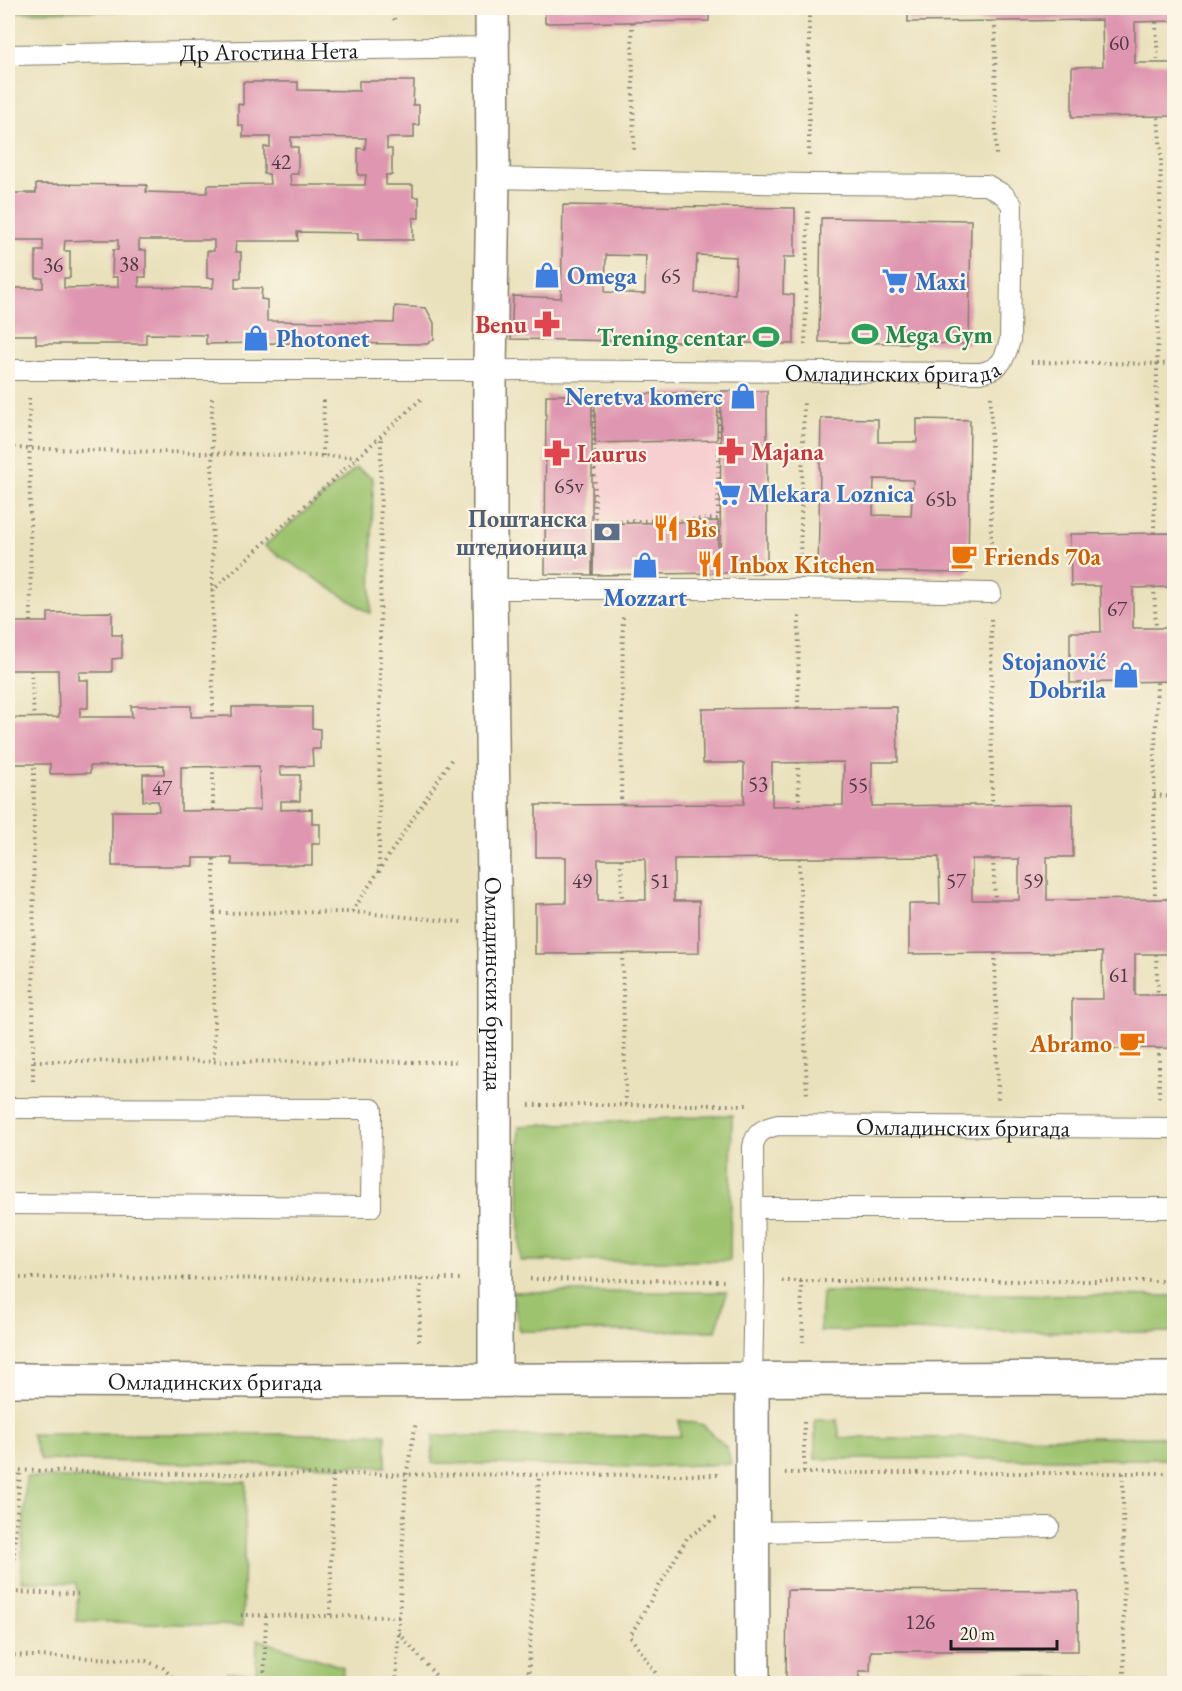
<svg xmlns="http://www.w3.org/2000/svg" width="1182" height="1691" viewBox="0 0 1182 1691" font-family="'EB Garamond',serif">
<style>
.built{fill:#f7cfd1}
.green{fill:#9dc36e;stroke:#5c7045;stroke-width:1.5}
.building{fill:#df96b0;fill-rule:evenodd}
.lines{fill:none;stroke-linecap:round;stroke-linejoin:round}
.service-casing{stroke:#827e6c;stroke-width:22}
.minor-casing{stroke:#827e6c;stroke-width:36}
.tertiary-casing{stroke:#827e6c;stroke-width:36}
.path{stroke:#827e6c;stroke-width:4;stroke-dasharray:1.5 4.5;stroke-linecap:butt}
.service{stroke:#fff;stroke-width:20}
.minor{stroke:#fff;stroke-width:33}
.tertiary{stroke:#fff;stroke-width:33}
.labels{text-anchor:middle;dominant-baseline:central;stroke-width:4.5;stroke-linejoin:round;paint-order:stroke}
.number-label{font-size:21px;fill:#4d3a41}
.street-label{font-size:24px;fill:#1c1c1c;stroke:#fcf5e5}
.shop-label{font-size:24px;font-weight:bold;fill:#366cbe;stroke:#fcf5e5;text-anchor:start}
.health-label{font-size:24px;font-weight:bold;fill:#be3a42;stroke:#fcf5e5;text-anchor:start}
.leisure-label{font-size:24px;font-weight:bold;fill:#27864d;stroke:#fcf5e5;text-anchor:start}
.service-label{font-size:24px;font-weight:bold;fill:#4e5e75;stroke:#fcf5e5;text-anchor:end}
.food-label{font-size:24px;font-weight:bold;fill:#c56008;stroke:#fcf5e5;text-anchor:start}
</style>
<rect width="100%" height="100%" fill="#fcf5e5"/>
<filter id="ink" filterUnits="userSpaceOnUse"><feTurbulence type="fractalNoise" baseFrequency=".0167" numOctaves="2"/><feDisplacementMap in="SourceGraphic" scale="12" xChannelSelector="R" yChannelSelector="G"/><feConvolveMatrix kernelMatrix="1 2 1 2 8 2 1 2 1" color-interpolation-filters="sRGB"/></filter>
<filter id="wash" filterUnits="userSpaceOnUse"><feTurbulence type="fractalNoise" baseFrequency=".008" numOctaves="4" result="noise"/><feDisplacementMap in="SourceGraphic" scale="24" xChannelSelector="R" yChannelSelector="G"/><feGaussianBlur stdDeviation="1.35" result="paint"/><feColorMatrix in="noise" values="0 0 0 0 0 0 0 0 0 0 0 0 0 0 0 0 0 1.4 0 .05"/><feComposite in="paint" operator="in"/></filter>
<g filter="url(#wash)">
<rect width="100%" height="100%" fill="#e9e1bc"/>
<!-- built -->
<path class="built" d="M717,441v77l-121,3 -1,-76z"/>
<!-- green -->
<path class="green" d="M8,8h404l-404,4z
M356,468l17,10 -2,136 -107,-68z
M732,1115l-2,146h-210l-1,-135z
M511,1292h216l-11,39h-196z
M822,1292l352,4v36l-354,-1z
M679,1420l24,5 24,23 4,16 -91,3 -208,-4 1,-27h247z
M815,1420h22l3,18 334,-1v22h-359z
M31,1434h355v33l-345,-7z
M26,1477l220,5 -4,144 -166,-5 2,-27 -1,-11 -56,-2z
M257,1639l86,28 -1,16h-115v-11l29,1z
M907,1677l189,1v5l-189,1z"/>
<g id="blocks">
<!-- building -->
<path class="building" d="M545,8h164v13l-164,2z
M908,8h266v13l-39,1v41h39v53l-102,1v-50l31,-1 -1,-46 -194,2z
M359,81h55l-1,24h6v20h-5v13h-27v11h5v26h-6v10h27v12h6v21h-6v22h-55v-7l-61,-1 1,9h-62l-1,11h6v26h-6v10h27l-1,11 6,1v21l127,2 1,-17 31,2 8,15v16l-7,5 -166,-1 -55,1v-9l-60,-1v10h-110v-9h-28v-47h35v-10h-7v-27h7v-11h-35v-47h28v-9l111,1 -1,7 31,1h30l1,-8 62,-1 -1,-10h-5v-27h6v-10h-27v-11l-5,-1v-21l5,1v-23h55v8l61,1zM291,137l75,1 -1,11 -7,-1v27h8l-1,10h-74l-1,-11h8v-27h-7zM92,240h26v10h-5l-1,27h6v10l-54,1v-10h6v-27h-6l1,-10zM139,240h75v11h-7v27h7l-1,10 -74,-1v-10h7v-27h-7z
M563,205l232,3v49h-11l-1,37 11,1v49l-283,-5 2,-43 48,2zM606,255l40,1 -1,38 -40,-2zM697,255l39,2 -1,37 -40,-1z
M821,218l150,2 -2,124 -150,-2z
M721,391h46v182h-47z
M718,392l-1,48 -122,3v-48z
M546,395h46v180l-47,-1z
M821,418l57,1v23h39v-23l53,1 -2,153 -150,-2zM874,479l39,1 -2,36 -38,-1z
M718,521v52l-125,2 1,-51z
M1174,533v54l-41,1v40h41v53l-104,2v-51h31l-1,-46h-29l-1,-52z
M112,612v23h10v23l-10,1v13h-33v8h9v28h-8v9h52l-1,-11h60v11l41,-1v-9h80v21l8,1v20h-8l1,17 -33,1 1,8h19v26h-19v9l31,-1v15h8v20h-8v21h-80v-7h-39v8h-81v-55h47l-1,-10h-15v-27h21v-9l-74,1v7l-40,1v-10h-40v7h-2v-53l51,-1 -1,-47h-50v-54h1l1,6h38v-9zM259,766l1,44 -79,1v-44z
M897,707l1,55h-26v44l201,-2v53h-26v43l127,-1v55h-39v41h39v53l-102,1v-50h31l-1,-47 -193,2v-50h31l-1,-47 -265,2v42h25v52l-164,1v-50l31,-1v-46h-30v-52l208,-1v-41h-41l-1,-54zM844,762l-1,43 -71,1v-43zM598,859h47l1,41h-48zM972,859h47v41h-47z
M787,1590l291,1v60h-207l-1,20h-11v12h-73z"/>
</g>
</g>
<g filter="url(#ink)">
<use href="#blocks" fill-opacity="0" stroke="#827e6c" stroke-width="1.5"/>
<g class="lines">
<!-- service casing -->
<g class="service-casing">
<g id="service">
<path id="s1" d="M8,55l484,-8"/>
<path id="s2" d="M8,370h482l490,3c21,-4 25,-14 30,-33l2,-135 -8,-10 -17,-10 -178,-1 -316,-6"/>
<path d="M490,589h310l191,4"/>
<path d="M8,1108l364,1 -1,98 -363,-3"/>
<path d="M754,1208h420"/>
<path id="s3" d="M752,1380l2,-98 -1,-135c2,-15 12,-19 25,-22l396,3"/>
<path d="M752,1532l297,-5"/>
</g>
</g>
<!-- minor casing -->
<g class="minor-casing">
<g id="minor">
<path id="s4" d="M492,8l1,170 -3,192v219l5,366v425"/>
<path d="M752,1380l1,304"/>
</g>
</g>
<!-- tertiary casing -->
<g class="tertiary-casing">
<g id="tertiary">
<path id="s5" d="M8,1380l276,1 890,-3"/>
</g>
</g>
<!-- path -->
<path class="path" d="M388,8l8,14
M995,21l1,137
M632,22l2,131
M1156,22l2,41
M809,156v-148
M805,345l3,-134
M1031,362l143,2
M594,397l1,125 123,-3 1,-119
M991,397v170
M29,398l2,224
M212,398l1,319
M8,448l349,9
M323,456l1,-59
M1154,533l7,-380 -3,-37
M800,561l4,-161
M1154,587l2,41
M212,591l209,-192
M991,619l1,186
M31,670l3,48
M798,708l1,-92
M798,762l1,44
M1154,795l20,2
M621,805l2,-188
M213,810v-43
M799,858l8,239
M214,859v202
M621,859l1,41
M993,859l2,41
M379,873l2,-436
M1155,900l-1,-105 3,-113
M352,912l101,-155
M214,913l138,-1 109,10
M622,953l4,152
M995,953l3,147
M1156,954l2,41
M1159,1048v54
M34,1061l425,1
M33,1081l1,-317
M529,1105h220
M8,1278l452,1
M530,1279l197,2
M782,1281h392
M801,1281l2,61
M419,1341l2,-62
M804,1422v50
M8,1470l177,4 533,1
M785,1473h389
M1123,1473l1,211
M11,1592l67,2
M241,1615l159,2
M330,1615l3,-140
M8,1631l12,-161
M399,1633l44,51
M8,1655l136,5 19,8 16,16
M264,1684l2,-69
M396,1684l10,-208 10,-54
M528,1684l11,-209
M659,1684l-2,-9 -27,-39 57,-98 30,-21"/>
<!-- service -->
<use href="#service" class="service"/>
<!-- minor -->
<use href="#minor" class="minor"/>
<!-- tertiary -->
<use href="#tertiary" class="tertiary"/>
</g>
</g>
<!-- icons -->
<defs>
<g id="shop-bare" transform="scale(2.07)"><path d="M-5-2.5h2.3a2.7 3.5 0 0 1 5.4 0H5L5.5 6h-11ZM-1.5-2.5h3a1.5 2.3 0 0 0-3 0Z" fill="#3f7fe0" stroke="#fcf5e5" stroke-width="2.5" paint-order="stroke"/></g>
<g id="supermarket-bare" transform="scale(2.07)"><path d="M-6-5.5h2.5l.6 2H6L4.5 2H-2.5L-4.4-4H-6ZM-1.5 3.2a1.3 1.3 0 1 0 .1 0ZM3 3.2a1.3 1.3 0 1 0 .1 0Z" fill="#3f7fe0" stroke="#fcf5e5" stroke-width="2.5" paint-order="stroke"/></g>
<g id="pharmacy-bare" transform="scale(2.07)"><path d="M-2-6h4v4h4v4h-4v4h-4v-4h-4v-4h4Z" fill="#e0444e" stroke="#fcf5e5" stroke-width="2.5" paint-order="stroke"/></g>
<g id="stadium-bare" transform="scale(2.07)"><path d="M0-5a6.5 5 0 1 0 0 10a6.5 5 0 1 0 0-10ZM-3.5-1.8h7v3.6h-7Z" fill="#2e9e5b" stroke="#fcf5e5" stroke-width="2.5" paint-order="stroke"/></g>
<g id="restaurant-bare" transform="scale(2.07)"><path d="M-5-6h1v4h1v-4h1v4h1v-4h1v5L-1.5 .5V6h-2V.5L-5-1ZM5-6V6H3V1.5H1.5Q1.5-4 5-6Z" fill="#e8710a" stroke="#fcf5e5" stroke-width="2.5" paint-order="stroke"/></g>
<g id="bank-bare" transform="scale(2.07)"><path d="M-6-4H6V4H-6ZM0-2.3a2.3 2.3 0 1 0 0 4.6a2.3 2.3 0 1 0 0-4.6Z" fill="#5c6f8a" stroke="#fcf5e5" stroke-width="2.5" paint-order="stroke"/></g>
<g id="cafe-bare" transform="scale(2.07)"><path d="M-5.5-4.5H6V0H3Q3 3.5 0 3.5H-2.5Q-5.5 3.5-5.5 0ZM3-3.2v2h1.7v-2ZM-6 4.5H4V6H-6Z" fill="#e8710a" stroke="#fcf5e5" stroke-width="2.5" paint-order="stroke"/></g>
</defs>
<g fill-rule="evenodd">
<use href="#shop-bare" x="547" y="275"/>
<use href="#supermarket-bare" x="895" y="281"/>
<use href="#pharmacy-bare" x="547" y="324"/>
<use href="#stadium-bare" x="865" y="334"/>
<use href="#stadium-bare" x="766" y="337"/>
<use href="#shop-bare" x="256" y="338"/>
<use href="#shop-bare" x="743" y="396"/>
<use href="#pharmacy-bare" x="731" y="451"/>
<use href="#pharmacy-bare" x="557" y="453"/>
<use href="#supermarket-bare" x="728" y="493"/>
<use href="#restaurant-bare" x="666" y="528"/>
<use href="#bank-bare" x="607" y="532"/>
<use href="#cafe-bare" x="964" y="556"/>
<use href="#restaurant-bare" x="710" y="564"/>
<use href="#shop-bare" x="645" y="565"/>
<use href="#shop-bare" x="1126" y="675"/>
<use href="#cafe-bare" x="1132" y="1043"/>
</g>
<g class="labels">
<!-- number labels -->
<g class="number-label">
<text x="1119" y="42">60</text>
<text x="281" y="161">42</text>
<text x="129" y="263">38</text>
<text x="53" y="264">36</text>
<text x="671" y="275">65</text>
<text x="569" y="485">65v</text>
<text x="941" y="498">65b</text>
<text x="1117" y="608">67</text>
<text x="758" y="783">53</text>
<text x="858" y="784">55</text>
<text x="162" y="787">47</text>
<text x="582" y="880">49</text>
<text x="660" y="880">51</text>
<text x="956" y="880">57</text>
<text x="1033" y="880">59</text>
<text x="1119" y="974">61</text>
<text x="920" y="1621">126</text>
</g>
<!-- street labels -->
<g class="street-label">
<text stroke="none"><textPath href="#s1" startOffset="261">Др Агостина Нета</textPath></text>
<text stroke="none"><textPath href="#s2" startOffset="884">Омладинских бригада</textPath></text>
<text stroke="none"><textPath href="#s4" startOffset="976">Омладинских бригада</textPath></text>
<text stroke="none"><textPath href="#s3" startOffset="454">Омладинских бригада</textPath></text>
<text stroke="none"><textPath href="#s5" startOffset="207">Омладинских бригада</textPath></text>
</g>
<!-- shop labels -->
<g class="shop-label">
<text x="567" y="275">Omega</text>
<text x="915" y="281">Maxi</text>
<text x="276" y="338">Photonet</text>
<text x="723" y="396" text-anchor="end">Neretva komerc</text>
<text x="748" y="493">Mlekara Loznica</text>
<text x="645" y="597" text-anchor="middle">Mozzart</text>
<text x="1106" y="661" text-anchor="end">Stojanović<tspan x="1106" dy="28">Dobrila</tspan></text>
</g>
<!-- health labels -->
<g class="health-label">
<text x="527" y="324" text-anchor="end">Benu</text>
<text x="751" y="451">Majana</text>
<text x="577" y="453">Laurus</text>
</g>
<!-- leisure labels -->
<g class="leisure-label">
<text x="885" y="334">Mega Gym</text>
<text x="746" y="337" text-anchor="end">Trening centar</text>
</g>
<!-- service labels -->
<g class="service-label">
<text x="587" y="518">Поштанска<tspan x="587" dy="28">штедионица</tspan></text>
</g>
<!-- food labels -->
<g class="food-label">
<text x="686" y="528">Bis</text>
<text x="984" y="556">Friends 70a</text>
<text x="730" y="564">Inbox Kitchen</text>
<text x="1112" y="1043" text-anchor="end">Abramo</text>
</g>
</g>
<!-- margin -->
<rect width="1182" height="1691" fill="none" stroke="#fcf5e5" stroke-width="30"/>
<!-- scale -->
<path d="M951 1640v9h106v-9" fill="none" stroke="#1c1c1c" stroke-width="3"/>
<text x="960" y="1640" font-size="18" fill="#1c1c1c" stroke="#fcf5e5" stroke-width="4.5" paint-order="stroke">20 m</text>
</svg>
